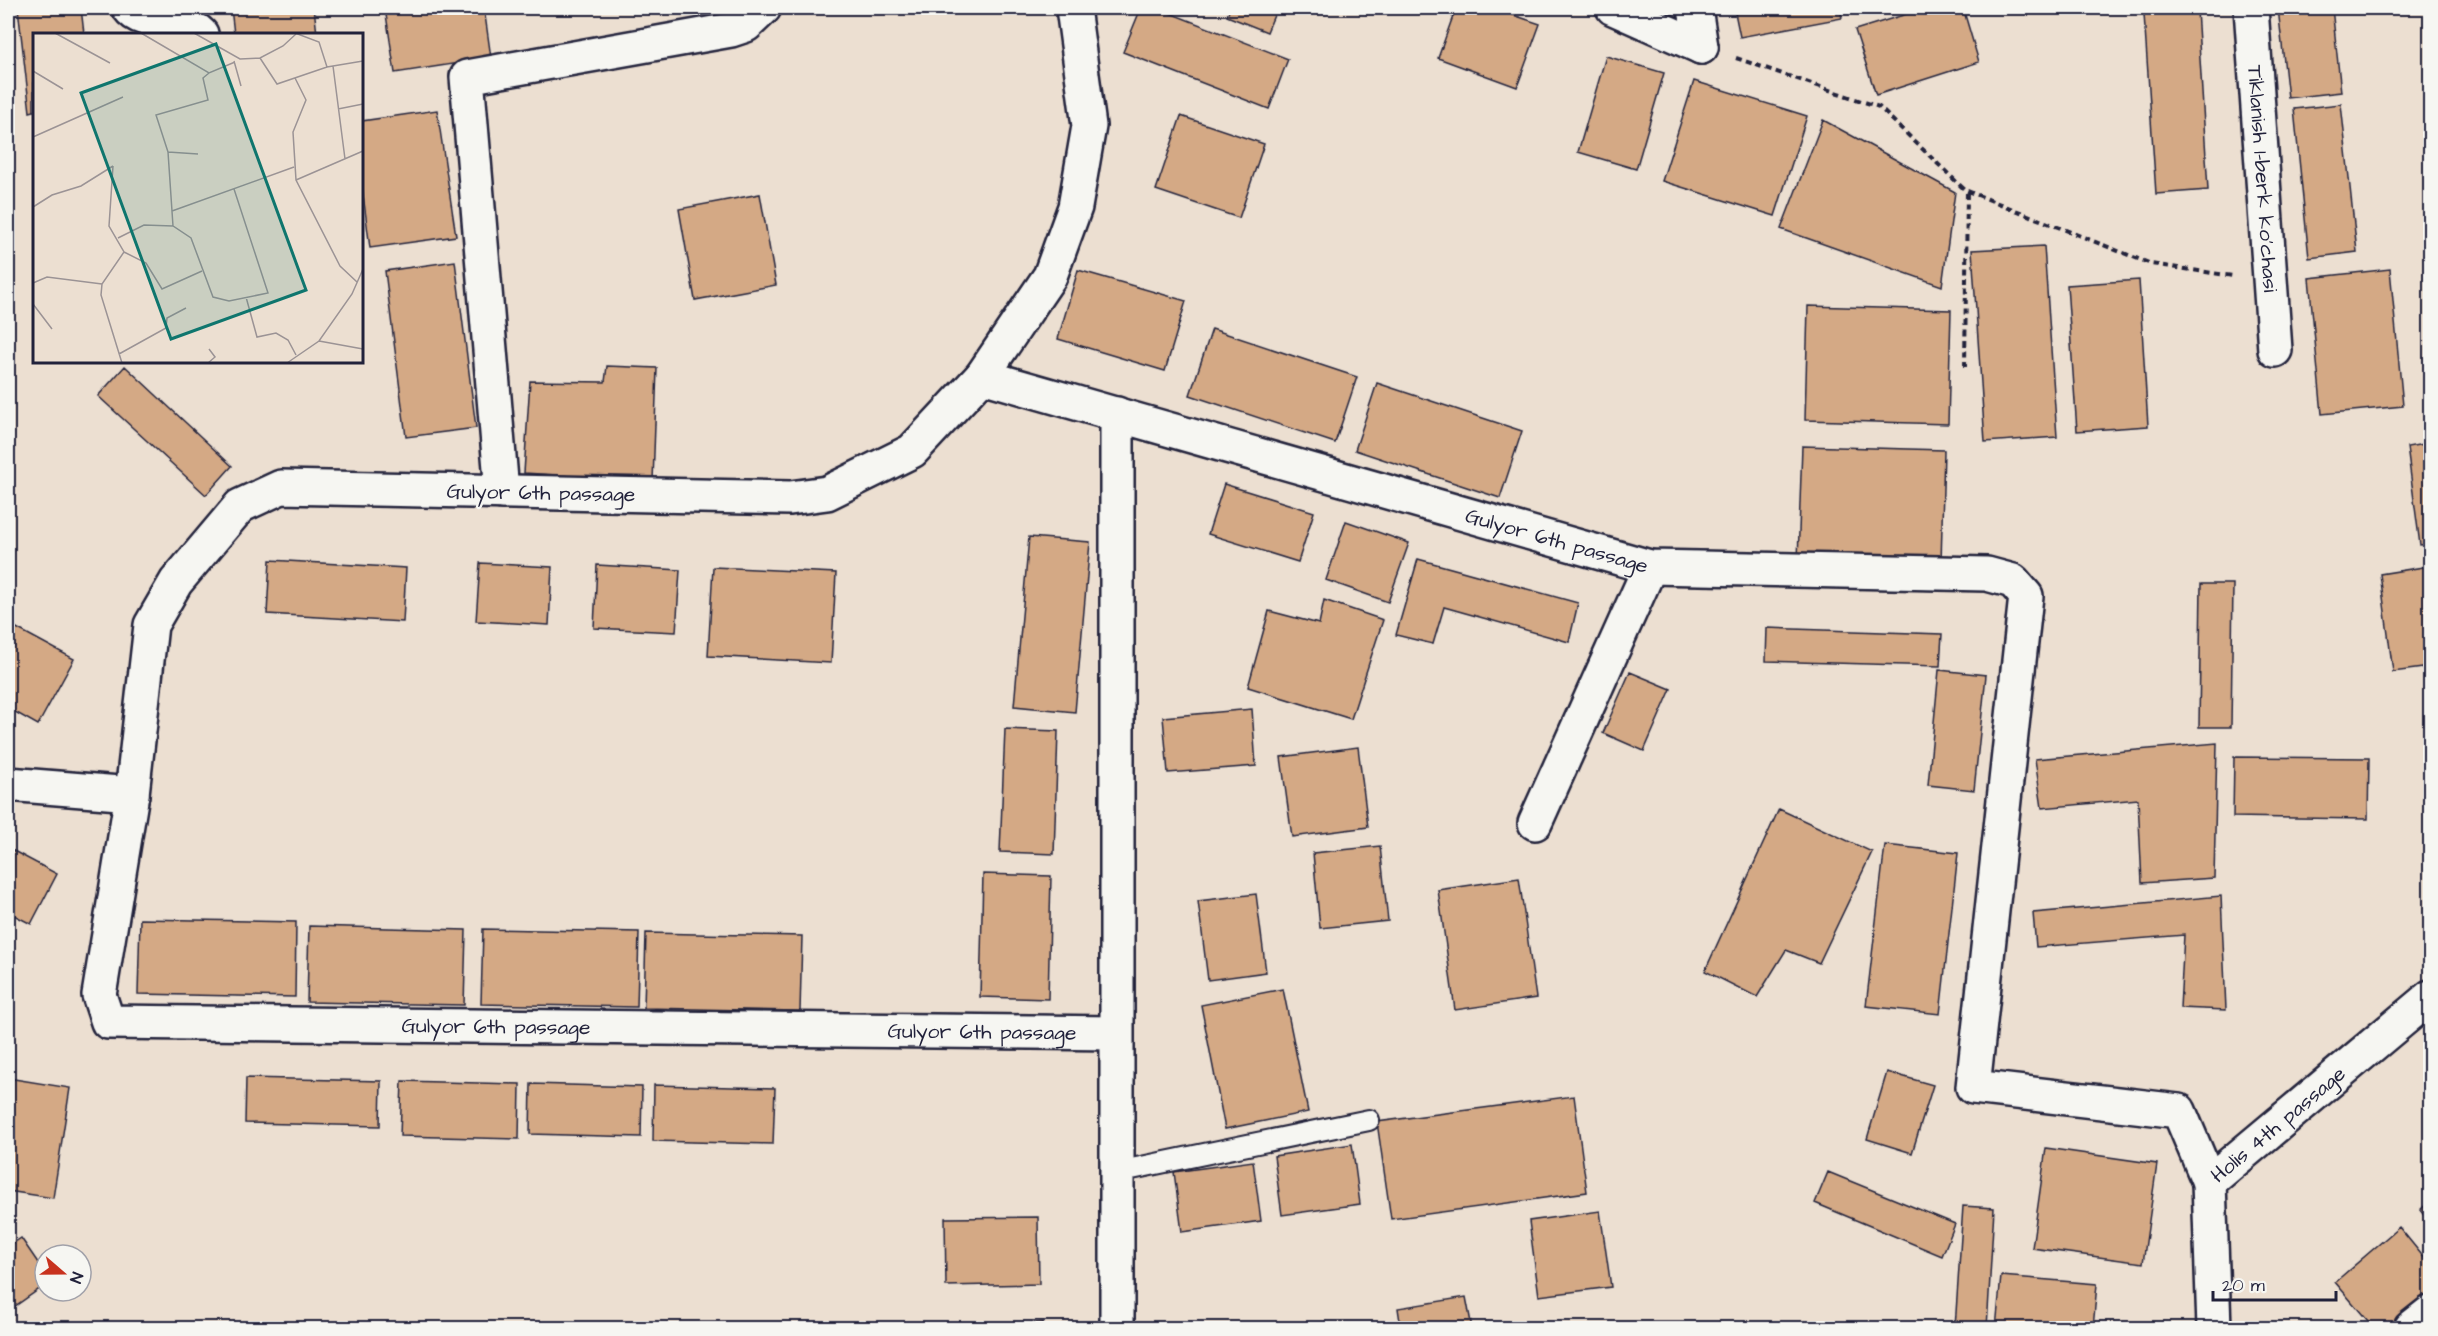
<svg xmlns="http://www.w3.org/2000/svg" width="2438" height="1336" viewBox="0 0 2438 1336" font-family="'Architects Daughter',sans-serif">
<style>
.building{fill:#d4a985;stroke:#22223b;stroke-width:1.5}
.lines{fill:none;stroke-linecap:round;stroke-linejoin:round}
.lane-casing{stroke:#22223b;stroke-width:24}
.street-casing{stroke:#22223b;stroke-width:38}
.path{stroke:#22223b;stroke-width:4;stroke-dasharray:6 4.5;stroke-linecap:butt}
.lane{stroke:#f6f6f2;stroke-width:20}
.street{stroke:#f6f6f2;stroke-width:33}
.labels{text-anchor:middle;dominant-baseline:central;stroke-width:4.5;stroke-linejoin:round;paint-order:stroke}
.street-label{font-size:21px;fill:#22223b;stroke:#f6f6f2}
.inset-road{fill:none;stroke:#9b9395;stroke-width:1.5}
.view{fill:#0f766e;fill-opacity:0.15;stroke:#0f766e;stroke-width:3}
.inset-edge{fill:none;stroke:#22223b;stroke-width:3}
</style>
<rect width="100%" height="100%" fill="#ecdfd1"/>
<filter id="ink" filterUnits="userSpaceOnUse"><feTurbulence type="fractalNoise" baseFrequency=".0167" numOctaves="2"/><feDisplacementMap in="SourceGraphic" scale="12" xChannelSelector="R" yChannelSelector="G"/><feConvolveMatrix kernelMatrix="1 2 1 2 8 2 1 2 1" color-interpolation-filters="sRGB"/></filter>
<g filter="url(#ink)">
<!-- building -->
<path class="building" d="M18,8h63l3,26h-50v77l-4,1z
M231,8h83l3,26h-83z
M385,8h99l7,50 -96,15z
M1141,8h16l131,51 -19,50 -146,-57z
M1230,8h47l-10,24 -40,-16z
M1456,8h37l47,16 -23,63 -79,-29z
M1734,8h106l2,10 -102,19z
M1926,8h37l16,54 -103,33 -21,-65z
M2278,8h54l9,84 -53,6z
M2197,10l11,180 -52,4 -12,-180z
M1606,56l58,17 -28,96 -58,-17z
M1694,81l113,35 -32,100 -113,-35z
M2341,104l16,148 -48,6 -15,-149z
M437,110l19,126 -86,12 -8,-61v-66z
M1181,116l83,28 -25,74 -83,-28z
M1823,120l132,72 -13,94 -161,-57z
M760,194l16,91 -81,15 -16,-91z
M2044,246l13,191 -72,5 -13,-192z
M455,261l21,167 -70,9 -21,-166z
M2390,269l13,137 -81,8 -13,-136z
M1078,270l108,31 -21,70 -107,-32z
M2139,280l9,146 -71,5 -10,-146z
M1808,306l143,4 -3,114 -143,-4z
M1212,329l145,48 -22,66 -145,-48z
M125,366l107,100 -26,29 -108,-99z
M607,366l50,2 -4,113 -129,-8 6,-92 75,1z
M1377,383l145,48 -22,67 -145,-48z
M2430,443v101l-10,1 -13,-98z
M1802,446l142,4 -3,113 -143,-3z
M1224,484l90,28 -16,50 -90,-28z
M1346,521l63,22 -21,59 -62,-22z
M1029,537l61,5 -15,170 -61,-6z
M1418,559l160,44 -9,39 -125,-35 -11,37 -37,-9z
M270,560l136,8 -3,54 -136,-8z
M480,563l72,4 -3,58 -73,-4z
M597,565l83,5 -4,62 -82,-4z
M2430,566v101l-37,5 -13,-98z
M713,567l123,6 -5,90 -123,-7z
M2201,584h32l-2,143h-32z
M1324,600l59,20 -32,99 -103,-32 21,-76 50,13z
M11,625l63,34 -36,66 -30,-17v-77z
M1767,628l175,6 -2,32 -174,-5z
M1939,670l47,5 -12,115 -46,-5z
M1630,672l41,17 -27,62 -41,-18z
M1252,709l4,57 -88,7 -5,-56z
M1005,729l53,2 -4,123 -54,-2z
M2217,743l-3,135 -72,5 -4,-84 -96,9 -7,-49z
M1358,747l10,80 -76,10 -11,-80z
M2234,757l135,1 -1,61 -135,-2z
M1779,809l93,43 -53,111 -33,-13 -29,47 -52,-26z
M1885,845l73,8 -18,161 -74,-8z
M1380,846l8,75 -68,7 -7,-75z
M8,848l49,26 -26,50 -23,-12z
M983,874l68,2 -3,123 -68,-2z
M1519,878l17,120 -81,12 -17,-120z
M1256,894l10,78 -58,8 -10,-79z
M2221,896l5,114 -46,-2 4,-73 -148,12 -3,-34z
M140,919l156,3 -1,75 -157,-3z
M309,926l157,4 -2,75 -157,-3z
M483,929l156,3 -2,75 -156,-3z
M646,933l156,3 -2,75 -156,-3z
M1283,989l25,123 -83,17 -24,-124z
M1887,1072l46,13 -21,68 -45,-14z
M8,1078l62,10 -17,110 -45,-7z
M246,1078l135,3 -1,45 -135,-3z
M402,1081l118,3 -1,55 -119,-3z
M531,1084l111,3 -1,50 -111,-3z
M654,1085l121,3 -2,56 -120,-3z
M1574,1096l13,96 -196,27 -14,-97z
M1352,1144l8,60 -78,11 -8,-59z
M2046,1148l111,16 -14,99 -111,-15z
M1253,1161l8,60 -79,11 -8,-60z
M1828,1172l127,52 -13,32 -127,-53z
M2430,1201v22l-10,-13z
M1963,1206l31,2 -7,120h-32z
M1600,1211l11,76 -72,9 -10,-75z
M1038,1217l1,67 -93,2 -1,-68z
M2399,1227l31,38v45l-21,18h-35l-39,-46z
M21,1238l24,35v12l-37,26v-64z
M2001,1276l96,8 -4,44h-97z
M1466,1297l6,31h-71l-3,-20z
M1043,1322l1,6h-52z"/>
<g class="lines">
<!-- lane casing -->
<g class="lane-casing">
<path id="lane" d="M1117,1172l252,-52"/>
</g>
<!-- street casing -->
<g class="street-casing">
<g id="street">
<path d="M129,8c13,19 55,8 72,26"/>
<path id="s1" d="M1073,8l16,118 -14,81 -25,69 -68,100 -70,75 -85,42 -37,5 -509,-11 -41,19 -64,76 -25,43 -19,169 -33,201 9,27 1008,11"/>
<path d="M1613,8l88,39"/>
<path d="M1695,8l6,39"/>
<path id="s2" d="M2251,8l24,342"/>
<path id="s3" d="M982,376l668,191 337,7 26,7 13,15 -53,491 206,24 30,71"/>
<path d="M502,492l-35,-415 264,-47 15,-5 18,-17"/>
<path d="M8,784l124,10"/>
<path d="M1535,823l115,-256"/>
<path d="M1117,1328v-914"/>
<path id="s4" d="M2214,1328l-5,-146 221,-185"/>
<path d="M2411,1328l19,-15"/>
</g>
</g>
<!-- path -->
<path class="path" d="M1736,58l143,49 86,83 186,74 82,12
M1965,367l2,-177"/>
<!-- lane -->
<use href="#lane" class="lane"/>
<!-- street -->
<use href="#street" class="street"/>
</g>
</g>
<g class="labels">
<!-- street labels -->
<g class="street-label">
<text stroke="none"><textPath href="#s2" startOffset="171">Tiklanish 1-berk ko'chasi</textPath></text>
<text transform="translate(541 493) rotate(1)">Gulyor 6th passage</text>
<text stroke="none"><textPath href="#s3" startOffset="598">Gulyor 6th passage</textPath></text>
<text stroke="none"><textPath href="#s1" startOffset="2124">Gulyor 6th passage</textPath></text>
<text stroke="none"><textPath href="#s1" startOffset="2610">Gulyor 6th passage</textPath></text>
<text stroke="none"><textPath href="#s4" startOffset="236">Holis 4th passage</textPath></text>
</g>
</g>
<!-- overview -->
<g transform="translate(33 33)">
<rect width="330" height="330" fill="#ecdfd1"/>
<path class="inset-road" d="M22,0l55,30M108,0l68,40 26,-11M161,0l46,26 20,-1 23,-12 13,-12M262,0l24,9 8,25M227,25l17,26 50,-17 36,-6M201,28l7,25M300,33l12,93M0,38l30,18M262,45l11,22 -13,32 3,48 44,86 17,16M305,76l25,-5M0,104l90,-40M135,119l30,2M80,133l-4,60 15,26 -22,32 -1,11 21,68M263,147l67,-29M0,174l19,-12 29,-9 32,-20M139,178l122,-44M140,193l-5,-74 -12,-37 52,-15 -5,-22 6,-5M85,205l26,-13 29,1 18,12 22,59 16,4 39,-8 -34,-104M91,219l22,11 16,26 40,-18M0,250l14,-6 55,7M213,264l11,40 19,-4 12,7 8,15M0,271l19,25M286,308l44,8M86,321l47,-26 1,-10 19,-10M175,330l7,-6 -6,-8M254,330l32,-22 33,-47 11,-25"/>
<path class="view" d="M183,11l90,246 -135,49 -90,-246z"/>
<rect width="330" height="330" class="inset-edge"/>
</g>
<!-- margin -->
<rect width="2438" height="1336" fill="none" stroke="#f6f6f2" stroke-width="30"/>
<rect x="15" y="15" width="2408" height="1306" fill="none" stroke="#22223b" stroke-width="2" filter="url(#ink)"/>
<!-- north arrow -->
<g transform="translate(63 1273) rotate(110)"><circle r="28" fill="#f6f6f2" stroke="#a1a1a9" stroke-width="1.5"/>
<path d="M0-4.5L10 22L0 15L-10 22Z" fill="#c8321e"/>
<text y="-9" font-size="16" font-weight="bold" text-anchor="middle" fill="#22223b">N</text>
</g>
<!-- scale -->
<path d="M2213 1291v9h123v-9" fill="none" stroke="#22223b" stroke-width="3"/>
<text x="2222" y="1291" font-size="18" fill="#22223b" stroke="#f6f6f2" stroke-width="4.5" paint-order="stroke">20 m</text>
</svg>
